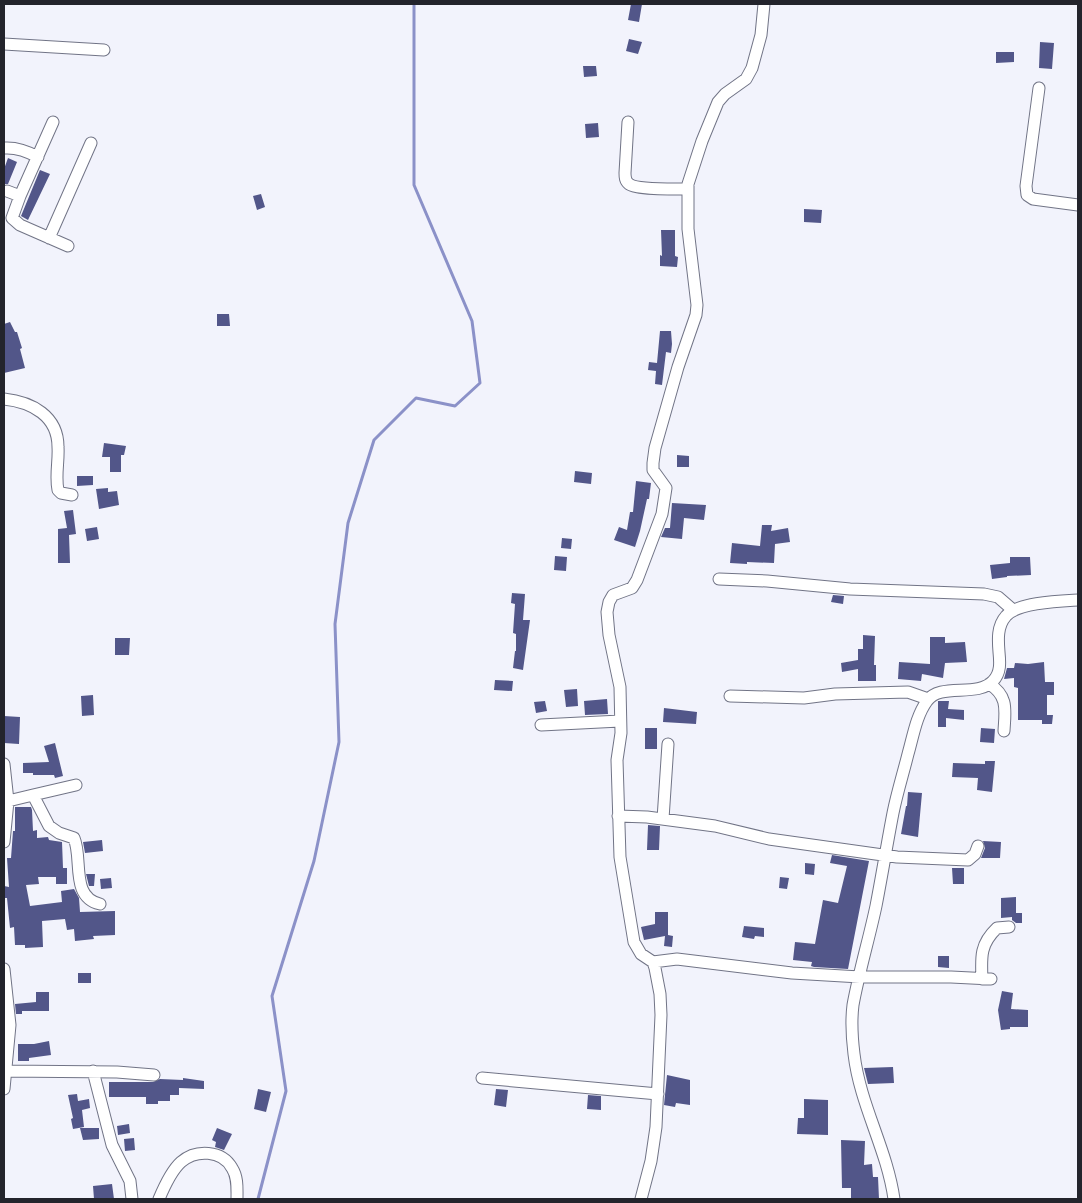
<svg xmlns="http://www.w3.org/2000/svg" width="1082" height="1203" viewBox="0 0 1082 1203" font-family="'Nunito Sans',sans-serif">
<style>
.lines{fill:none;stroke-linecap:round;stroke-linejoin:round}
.stream{stroke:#8b91c8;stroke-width:3}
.building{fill:#525689}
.minor-casing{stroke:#717486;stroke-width:13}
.minor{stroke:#fff;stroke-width:11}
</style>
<rect width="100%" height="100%" fill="#f2f3fc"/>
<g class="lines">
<!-- stream -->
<path class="stream" d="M258,1199l28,-108 -14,-95 42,-135 25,-119 -4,-118 13,-101 26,-83 42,-42 39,8 25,-23 -8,-62 -58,-136v-181"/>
</g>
<!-- building -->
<path class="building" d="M631,4h11l-3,18 -11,-2z
M629,39l13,3 -4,12 -12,-3z
M1040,42l14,1 -2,26 -13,-1z
M996,52h18v10l-18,1z
M583,66h13l1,10 -13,1z
M598,123l1,14 -13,1 -1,-14z
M8,158l9,4 -9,22h-4v-15z
M40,170l10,4 -22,46 -7,-4z
M261,194l4,13 -8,3 -4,-14z
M804,209l18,1 -1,13 -17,-1z
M661,230h14v26l3,1 -1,10 -17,-1v-11l2,1z
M217,314h12l1,12h-13z
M10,322l5,10h2l5,16 -2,1 5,19 -21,5v-49z
M660,331h11l1,13 -1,9 -5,-1 -4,33 -7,-1 1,-13 -8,-1 1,-8 8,1z
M104,443l22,3 -2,9h-3v17h-11v-15h-8z
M677,455l12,1v11h-12z
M575,471l17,2 -1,11 -17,-2z
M77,476h16v9l-16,1z
M636,481l15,2 -2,16h-2l-7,32 -5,16 -21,-7 5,-13 8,3 3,-18h3z
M108,488v4l9,-1 2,14 -20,4 -3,-20z
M672,503l34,2 -2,15 -20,-2 -2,21 -21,-2 4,-9h5z
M73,510l3,24 -7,1 1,28h-12v-34l9,-1 -3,-17z
M762,525h10l-1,6 17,-3 2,14 -15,2 -1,19 -27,-1v2l-17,-1 2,-20 28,3z
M97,527l2,12 -12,2 -2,-12z
M562,538l10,1 -1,10 -10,-1z
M555,556l12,1 -1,14 -12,-1z
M1010,557h20l1,18 -24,1v1l-15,2 -2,-14 20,-2z
M512,593l13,1 -2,26h7l-7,50 -10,-2 2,-17h1v-17l-3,-1 2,-29 -4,-1z
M833,595l11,1 -1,8 -12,-2z
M863,635l12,1 -1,29h2v16h-18v-12l-16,3 -1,-9 17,-3v-11h5z
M930,637h15v6l20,-1 2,20 -22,1 -2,15 -21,-4 -1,7 -23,-2 1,-17 31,2z
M115,638h15l-1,17h-14z
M1044,662l1,20h9v13h-7v20h6l-1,9h-10v-4h-24v-32l-4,-1v-9l-10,1 3,-11h7l1,-5 13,1z
M495,680l18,1 -1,10 -18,-1z
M577,689l1,17 -12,1 -2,-17z
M93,695l1,20 -12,1 -1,-20z
M607,699l1,15 -23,1 -1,-14z
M545,701l2,10 -11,2 -2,-11z
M938,701h11l-1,8 16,1v10l-18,-2v9h-8z
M664,708l33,4 -1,12 -33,-2z
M4,716l16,1 -1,27 -15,-1z
M645,728h12v21h-12z
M981,728l14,1 -1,14 -14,-1z
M55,743l8,33 -8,2 -1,-3h-21v-2h-10v-10l26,-1 -5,-16z
M985,761h10l-3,31 -15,-2 1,-12 -26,-1 1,-14 32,1z
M908,792l14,1 -4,44 -17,-3 5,-28h1z
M15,807h16l1,3 1,21 4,-1v8l11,-1 1,3 13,2 1,26h4v16h-11v-7h-18l1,7 -13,1 4,21 32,-4 -1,-11 13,-2 5,9 1,14 35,-1v24l-22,1 1,3 -19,2 -1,-12 -7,1 -2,-11 -23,2 1,26 -18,1v-3h-10l-1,-18 -4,1 -3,-30h-3v-12l5,1 -2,-29h4l2,-27h2z
M648,825l12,1 -1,24h-12z
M102,840l1,11 -18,2 -2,-11z
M983,841l18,1 -1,16h-19l4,-10z
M832,855l37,6 -21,108 -34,-2 -3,-1 1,-4 -19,-2 2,-18 20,2 8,-44 15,3 9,-37 -17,-3z
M805,863l10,1 -1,11 -9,-1z
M952,868h12v16h-11z
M86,874h9l-1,12h-5z
M780,877l9,1 -2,11 -8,-1z
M111,878l1,10 -11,1 -1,-10z
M1016,897v16h6v10h-6l-4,-3v-3l-11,1v-20z
M655,912h13v23l5,1 -1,11 -8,-1 1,-10 -21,4 -3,-13 14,-3z
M744,926l20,2v9l-9,-1 -1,3 -12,-2z
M938,956h11v12l-11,-1z
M78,973h13v10h-13z
M1002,991l11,2 -2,16 17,1v17h-18v2l-9,1 -3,-20z
M36,992h13v19h-27v3h-6l-1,-10 21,-2z
M49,1041l2,14 -22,3v3h-11v-17h16z
M893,1067l1,16 -26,1 -4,-16z
M667,1075l23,5v25l-14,-2 -1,4 -11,-2z
M183,1078l21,3v8l-25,-1v7h-9v6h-12v3h-12v-7h-37v-15h44l7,-3 23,1z
M258,1089l13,3 -5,20 -12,-3z
M496,1089l12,1 -2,17 -12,-2z
M77,1094l1,7 11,-2 1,9 -8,2 2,17 -11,2 -2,-10 2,-1 -5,-23z
M588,1095l13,1v14l-14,-1z
M804,1099l24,1v35l-31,-1 1,-16h6z
M129,1124l1,9 -12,2 -1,-9z
M80,1128h19v11l-16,1z
M217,1128l15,6 -8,16 -9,-3 1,-5 -4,-2z
M134,1138l1,12 -10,1 -1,-12z
M841,1140l24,1 -1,24 8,-1 1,13h5l1,22h-28v-11h-9z
M112,1184l2,15h-20l-1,-13z"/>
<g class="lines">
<!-- minor casing -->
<g class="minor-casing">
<path id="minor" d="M4,44l100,6
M1039,88l-13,98 1,9 6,4 45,6
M53,122l-33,74 -8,22 8,7 48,21
M628,122l-3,51c0,4 0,8 4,11 8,6 47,5 58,5
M4,148c13,-1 23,3 34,9
M7,191l13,5
M49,238l42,-95
M4,399c28,3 54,17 54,48 1,14 -3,29 0,43l3,3 11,2
M719,579l48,2 83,8 134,5 14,3 15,13
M989,684c20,12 16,27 15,47
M730,696l74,2 31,-4 73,-2 20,7
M541,725l79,-4
M4,764l4,37 -4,41
M33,795l43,-10
M8,801l25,-6 16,31 10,7 15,5c9,21 -4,59 26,66
M618,816l29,1 68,9 54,13 128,18 71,3 7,-6 3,-8
M663,819l5,-75
M653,962l24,-3 115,14 68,4h91l40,2
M4,969l6,56 -6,64
M982,979c-1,-22 -2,-35 15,-51l12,-1
M5,1071l112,1 37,3
M93,1071l19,74 18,36 2,18
M482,1078l176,16
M159,1199c5,-12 12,-28 22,-37 15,-13 41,-12 51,6 6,9 5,21 5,31
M641,1199l10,-38 5,-34 5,-112 -1,-21 -5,-26 -2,-6 -12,-8 -7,-12 -14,-85 -3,-97 4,-27 -1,-46 -11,-52 -2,-23 2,-10 4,-7 19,-7 5,-8 25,-66 4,-26 -13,-18v-7l2,-15 23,-81 18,-52 1,-10 -9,-76v-45l14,-43 16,-39 7,-8 21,-15 6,-11 9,-33 3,-31
M894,1199c-7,-50 -34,-94 -40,-145 -2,-16 -3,-33 -1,-49 6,-33 16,-66 23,-99 6,-31 11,-62 17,-93 4,-20 10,-39 15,-59 5,-17 8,-38 19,-53 13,-19 50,-3 66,-20 8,-8 7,-19 6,-29 -1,-12 -2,-26 7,-36 12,-14 55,-15 72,-16"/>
</g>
<!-- minor -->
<use href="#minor" class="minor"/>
</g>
<!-- border -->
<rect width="1082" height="1203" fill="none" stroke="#23242c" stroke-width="10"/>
</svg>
